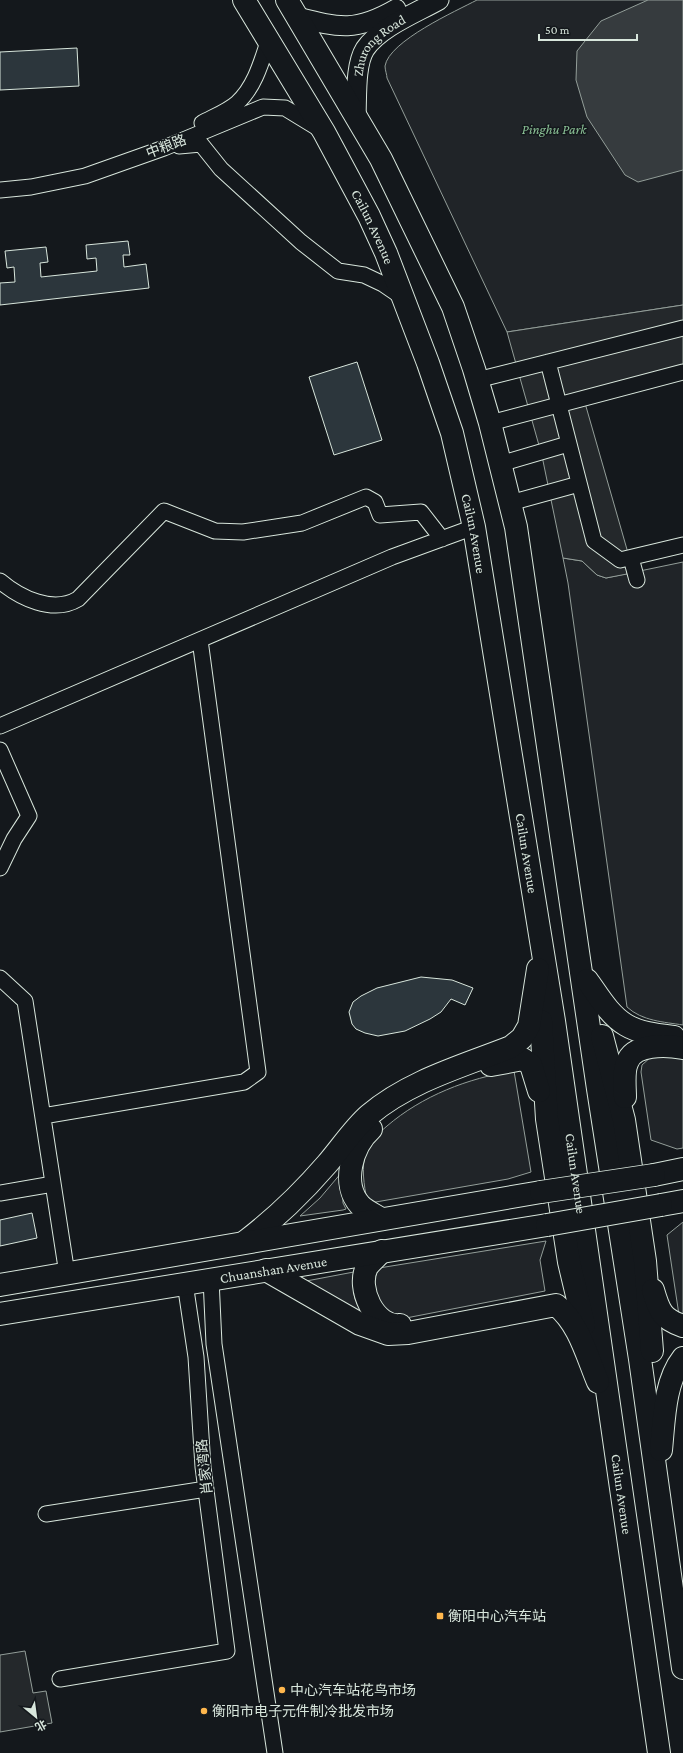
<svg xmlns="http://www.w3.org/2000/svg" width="683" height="1753" viewBox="0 0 683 1753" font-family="'Crimson Pro','Noto Sans SC',serif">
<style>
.green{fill:#202428;stroke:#939e99}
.parking{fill:#24282b;stroke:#939e99}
.water{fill:#363b3e;stroke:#939e99}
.building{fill:#2c363c;stroke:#d8e6dc}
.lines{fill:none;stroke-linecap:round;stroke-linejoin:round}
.minor-casing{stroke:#d8e6dc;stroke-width:17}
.major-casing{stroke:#d8e6dc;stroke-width:21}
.highway-casing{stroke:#d8e6dc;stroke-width:24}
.minor{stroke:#14181c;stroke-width:15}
.major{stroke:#14181c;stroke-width:19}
.highway{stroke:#14181c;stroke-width:22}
.highway-bridge-casing{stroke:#d8e6dc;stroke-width:24;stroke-linecap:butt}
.highway-bridge{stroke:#14181c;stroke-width:22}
.poi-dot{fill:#ffb74d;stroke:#14181c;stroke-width:1.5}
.labels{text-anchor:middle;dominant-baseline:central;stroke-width:3;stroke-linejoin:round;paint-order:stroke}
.street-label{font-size:14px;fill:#d8e6dc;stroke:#14181c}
.park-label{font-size:14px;font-style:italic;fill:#8ac095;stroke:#14181c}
.poi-label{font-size:14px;fill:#d8e6dc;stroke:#14181c;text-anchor:start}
</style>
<rect width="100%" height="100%" fill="#14181c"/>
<!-- green -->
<path class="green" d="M477,0h206v305l-176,27 -120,-254c0,-3 -2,-8 -2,-12 4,-25 71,-55 92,-66z
M563,558l19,3 15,14 9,3 77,-16v463c-19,-3 -41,-4 -56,-18l-59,-424z
M652,1056l31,1v91l-6,1 -26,-9 -10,-68 1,-7z
M514,1071l17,101 -23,7 -138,24 -3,-3c-3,-14 -6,-34 -1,-48 3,-11 13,-19 21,-26 35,-30 81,-48 127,-55z
M342,1172l1,31 3,6 -3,1 -43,6 20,-18z
M683,1222v96l-4,-3 -12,-80z
M546,1241l-6,19 5,31 -139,27 -23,-8c-6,-17 -13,-25 -4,-42z
M359,1271c-4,11 -8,21 -2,32 1,4 3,5 4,9l-3,1 -57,-31z"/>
<!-- parking -->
<path class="parking" d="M683,305v74l-98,24 43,150 -1,21 -21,4 -9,-3 -15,-14 -19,-3 -21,-102 -35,-124z
M25,1651l8,42 13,-2 6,32 -52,9v-77z"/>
<!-- water -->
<path class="water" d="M648,0h35v170l-45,12 -13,-7 -38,-58 -11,-37 1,-29 24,-30z"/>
<!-- building -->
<path class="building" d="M77,48l2,38 -79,4v-38z
M128,241l2,14h-7l1,12 22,-3 3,24 -149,17v-22l15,-1 -1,-15 -7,1 -2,-17 41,-4 2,15 -8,1 1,14 56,-6 -1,-13 -9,1 -1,-14z
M357,362l25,78 -48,15 -25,-78z
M421,977l31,3 21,8 -8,17 -14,-6 -10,13 -11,7 -25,12 -27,5 -13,-3 -9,-4 -4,-5 -3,-12 4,-10 8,-6 16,-8z
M32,1213l5,25 -37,8v-26z"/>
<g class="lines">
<!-- minor casing -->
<g class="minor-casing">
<path id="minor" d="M202,123c11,-6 26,-12 35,-20 18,-16 25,-43 32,-64
M179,146l22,-2 20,25 80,73 37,29 26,4 19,9 19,13
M0,190l31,-3 54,-11 79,-28 99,-41 22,1 36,22
M548,362l46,179 26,19 63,-15
M477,380l206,-52
M490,423l193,-51
M500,464l68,-20
M510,503l69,-19
M631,558l6,22
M0,581c20,17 53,33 78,18l86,-88 51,20 28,1 59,-9 64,-26 9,5 5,13 41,-3 21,27
M0,726l392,-169 82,-30
M0,750l29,66 -15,23 -14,29
M0,978l25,23 42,273
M43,1116l201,-34 14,-10 -58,-432
M0,1193l53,-9
M211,1279l3,65 61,409
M46,1514l160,-25
M60,1679l167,-28 -24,-184 -7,-110 -11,-74"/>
</g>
<!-- major casing -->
<g class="major-casing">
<g id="major">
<path d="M297,17c43,11 59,15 99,-8"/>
<path id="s1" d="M356,116c1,-19 -1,-51 9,-67 15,-22 51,-36 74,-49"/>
</g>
</g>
<!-- highway casing -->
<g class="highway-casing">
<g id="highway">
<path id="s2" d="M244,0l80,132 45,84 17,37 42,110 24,70 22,94 80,494 105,732"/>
<path d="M287,0l94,159 72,148 21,62 16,54 26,104 82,562 42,270 43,309"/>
<path d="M587,980c11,15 22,35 39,45 13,8 32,10 48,12"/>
<path d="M541,1021l6,98 22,143 15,63"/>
<path d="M602,1036l22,84 21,141 7,90"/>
<path d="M491,1065l32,-6 8,6 8,26"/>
<path d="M625,1097c0,-10 -2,-25 2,-34 6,-20 40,-18 56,-15"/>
<path d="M371,1129c-19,17 -30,55 -11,76 6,6 15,10 21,14"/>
<path d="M654,1175l29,-6"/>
<path d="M661,1205l22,-4"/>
<path d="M246,1241c30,-23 56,-48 81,-77 14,-16 26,-35 42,-49 40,-34 94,-49 142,-68l11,-9 7,-12 9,-57"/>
<path d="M382,1251c-4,5 -11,10 -15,16 -11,21 8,61 33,58"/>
<path d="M266,1270l94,54 28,10 20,-1 148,-28c23,18 31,51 42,77"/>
<path d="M0,1285l541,-93"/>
<path d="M653,1290c6,21 9,29 30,36"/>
<path id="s3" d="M0,1314l547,-89"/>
<path d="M661,1450c3,-29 3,-68 22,-92"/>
</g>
</g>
<!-- minor -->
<use href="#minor" class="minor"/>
<!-- major -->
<use href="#major" class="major"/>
<!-- highway -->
<use href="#highway" class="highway"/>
<!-- highway-bridge casing -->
<g class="highway-bridge-casing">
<path id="highway-bridge" d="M541,1192l113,-17
M547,1225l114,-20"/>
</g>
<!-- highway-bridge -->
<use href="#highway-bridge" class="highway-bridge"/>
</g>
<!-- markers -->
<g class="poi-dot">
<rect x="436" y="1612" width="8" height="8" rx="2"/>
<circle cx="282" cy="1690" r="4"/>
<circle cx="204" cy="1711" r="4"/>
</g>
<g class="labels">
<!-- street labels -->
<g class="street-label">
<text stroke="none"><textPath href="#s1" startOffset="79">Zhurong Road</textPath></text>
<text transform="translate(166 146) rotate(-21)">中粮路</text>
<text stroke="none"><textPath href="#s2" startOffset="261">Cailun Avenue</textPath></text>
<text stroke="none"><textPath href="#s2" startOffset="585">Cailun Avenue</textPath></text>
<text stroke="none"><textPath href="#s2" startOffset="909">Cailun Avenue</textPath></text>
<text stroke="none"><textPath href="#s2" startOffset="1233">Cailun Avenue</textPath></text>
<text stroke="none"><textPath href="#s3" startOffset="277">Chuanshan Avenue</textPath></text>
<text transform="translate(204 1467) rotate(-96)">肖家湾路</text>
<text stroke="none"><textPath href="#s2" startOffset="1557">Cailun Avenue</textPath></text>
</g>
<!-- park labels -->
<g class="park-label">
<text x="554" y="129">Pinghu Park</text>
</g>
<!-- poi labels -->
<g class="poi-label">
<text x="448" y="1616">衡阳中心汽车站</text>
<text x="290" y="1690">中心汽车站花鸟市场</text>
<text x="212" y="1711">衡阳市电子元件制冷批发市场</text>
</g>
</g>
<!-- north arrow -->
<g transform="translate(36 1717) rotate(151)" stroke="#14181c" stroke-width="3" paint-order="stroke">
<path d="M0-3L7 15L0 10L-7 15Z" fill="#d8e6dc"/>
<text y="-6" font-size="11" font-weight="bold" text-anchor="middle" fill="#d8e6dc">北</text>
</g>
<!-- scale -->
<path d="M539 34v6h98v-6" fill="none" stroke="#d8e6dc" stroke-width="2"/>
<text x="545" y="34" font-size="12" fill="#d8e6dc" stroke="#14181c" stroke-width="3" paint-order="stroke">50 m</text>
</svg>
